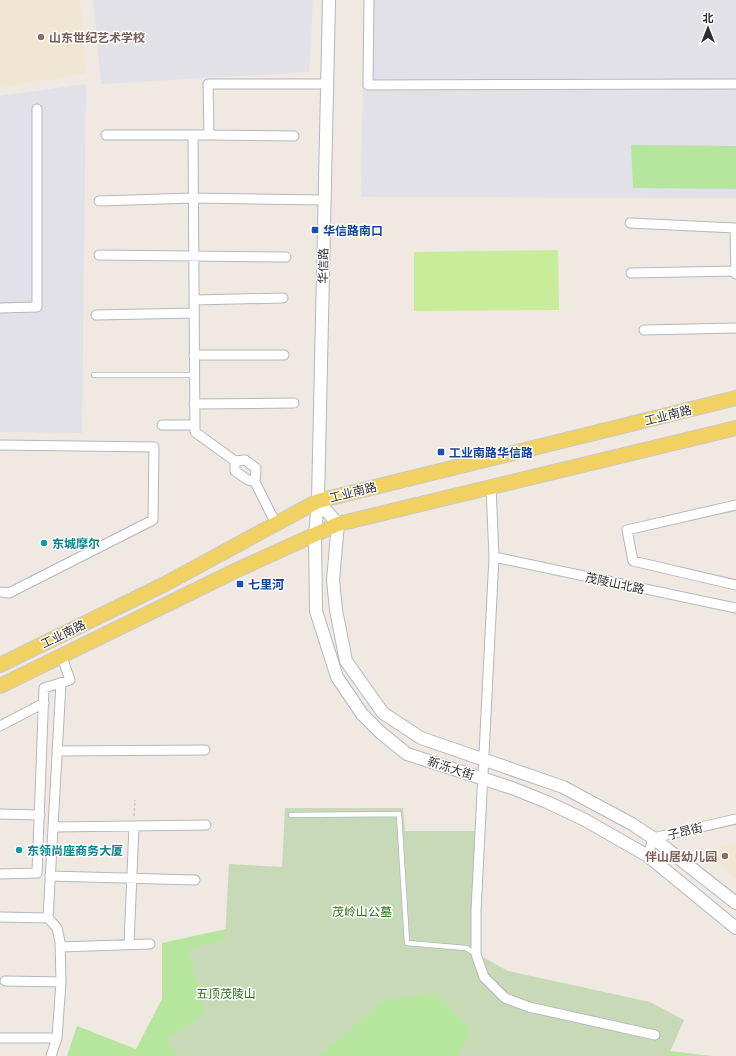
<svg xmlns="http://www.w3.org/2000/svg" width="736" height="1056" viewBox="0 0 736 1056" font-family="'Titillium Web','Noto Sans SC',sans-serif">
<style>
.industrial{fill:#e3e1e8}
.education{fill:#f0e6d1}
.green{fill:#b6e59e}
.cemetery{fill:#c8d9b8}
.pitch{fill:#c9ec9a}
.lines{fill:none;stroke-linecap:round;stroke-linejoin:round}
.service-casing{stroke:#b4b7c1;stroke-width:6}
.minor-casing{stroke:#b4b7c1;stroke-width:11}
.secondary-casing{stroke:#b4b7c1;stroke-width:14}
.primary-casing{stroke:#c9c9c9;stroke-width:16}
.path{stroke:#c9c9c9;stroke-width:1.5;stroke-dasharray:3 2;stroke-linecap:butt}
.service{stroke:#fff;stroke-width:4.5}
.minor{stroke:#fff;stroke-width:9}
.secondary{stroke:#fff;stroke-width:12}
.primary{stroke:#f2d163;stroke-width:14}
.education-dot{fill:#8d6e63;stroke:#fff;stroke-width:1.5}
.transit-dot{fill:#1a4fb4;stroke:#fff;stroke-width:1.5}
.culture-dot{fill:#0f9aa8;stroke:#fff;stroke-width:1.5}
.labels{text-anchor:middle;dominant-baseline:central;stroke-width:3;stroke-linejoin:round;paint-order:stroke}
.education-label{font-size:12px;font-weight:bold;fill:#785e54;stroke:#fff;text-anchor:start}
.transit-label{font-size:12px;font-weight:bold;fill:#164399;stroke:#fff;text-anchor:start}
.street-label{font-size:12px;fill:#2e2e2e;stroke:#fff}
.culture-label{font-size:12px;font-weight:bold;fill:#0d838f;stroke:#fff;text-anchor:start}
.park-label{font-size:12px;fill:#2c6e1b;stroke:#fff}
</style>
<rect width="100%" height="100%" fill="#efe9e1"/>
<!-- industrial -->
<path class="industrial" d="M93,0h220l-4,72 -208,12z
M364,0h372v198l-375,-1z
M86,84l-4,349 -82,-1v-336z"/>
<!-- education -->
<path class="education" d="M0,0h80l5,73 -85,15z
M736,843v36l-19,-15 -5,-15z"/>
<!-- green -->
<path class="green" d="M631,145l105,1v43l-103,-1z
M272,919l135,33 140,104h-480l10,-30 59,23 26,-50v-56z
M669,1051l43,5h-53z"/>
<!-- cemetery -->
<path class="cemetery" d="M285,808h118l2,23h71l1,123 31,17 142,31 34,18 -14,32 -8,4h-204l13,-26 -35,-37 -51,7 -66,56h-142l-11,-16 39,-27 -17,-63 37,-11 4,-75 53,3z"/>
<!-- pitch -->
<path class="pitch" d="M558,250l1,60 -145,1v-59z"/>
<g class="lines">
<!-- service casing -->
<g class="service-casing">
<path id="service" d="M94,375h100
M291,815l108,-1 8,129 59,5 10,6"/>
</g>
<!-- minor casing -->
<g class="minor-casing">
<path id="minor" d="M369,0l-1,85 368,-1
M106,135h87
M209,135l85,1
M99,201l94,-3 131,2
M630,223l105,5 1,46
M99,255l187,2
M631,273l105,-2
M194,300l89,-2
M0,308l37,-1v-198
M96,315l98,-2
M644,330l92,-2
M194,355h90
M194,404l100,-1
M162,425h33
M0,445l154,2 -1,73 -144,73 -9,-1
M235,461l10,-1 11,8 -1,14
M491,487l3,70 -18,354v43l8,23 21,21 24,9 126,28
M736,505l-109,25 6,31 103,24
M276,524l-21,-42 -7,-2 -13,-9v-10l-40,-29 -2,-297h16l-1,-51h119
M494,557l242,51
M0,726l44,-23
M57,751l148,-1
M0,814l40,1
M53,827l153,-2
M648,856l5,-18 83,-19
M0,874l37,-1 7,-185 26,-8 -8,-23
M50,876l145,4
M0,917l48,1
M129,944l5,-118
M60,947l90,-3
M5,981l56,1
M0,1038h57
M51,1056l6,-18 4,-56 -1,-40 -3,-14 -9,-10 13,-235"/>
</g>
<!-- secondary casing -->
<g class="secondary-casing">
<path id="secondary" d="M329,0l-11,501 -3,34 1,76 21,66 25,37 18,18 27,22 105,34 35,14 38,18 63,36 88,72
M318,501l20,23 -5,56 3,30 10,51 37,52 38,25 142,49 69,37 21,14 83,65"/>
</g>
<!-- primary casing -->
<g class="primary-casing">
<path id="primary" d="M0,665l165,-81 153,-83 418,-103
M0,686l237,-116 101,-46 398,-96"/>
</g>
<!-- path -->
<path class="path" d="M134,816l1,-16"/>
<!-- service -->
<use href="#service" class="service"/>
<!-- minor -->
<use href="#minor" class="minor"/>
<!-- secondary -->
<use href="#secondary" class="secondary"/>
<!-- primary -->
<use href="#primary" class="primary"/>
</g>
<!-- markers -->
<g class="education-dot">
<circle cx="41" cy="37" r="4"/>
<circle cx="725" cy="856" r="4"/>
</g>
<g class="transit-dot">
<rect x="311" y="226" width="8" height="8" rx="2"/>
<rect x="437" y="448" width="8" height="8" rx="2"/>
<rect x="236" y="580" width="8" height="8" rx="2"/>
</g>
<g class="culture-dot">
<circle cx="44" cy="543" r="4"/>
<circle cx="19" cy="850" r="4"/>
</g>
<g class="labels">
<!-- education labels -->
<g class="education-label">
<text x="49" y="37">山东世纪艺术学校</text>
<text x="717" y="856" text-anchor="end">伴山居幼儿园</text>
</g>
<!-- transit labels -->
<g class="transit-label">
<text x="323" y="230">华信路南口</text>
<text x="449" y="452">工业南路华信路</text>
<text x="248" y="584">七里河</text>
</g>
<!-- street labels -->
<g class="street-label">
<text transform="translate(323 266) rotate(-89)">华信路</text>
<text transform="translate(668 415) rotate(-14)">工业南路</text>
<text transform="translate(353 492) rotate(-14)">工业南路</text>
<text transform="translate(615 583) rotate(12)">茂陵山北路</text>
<text transform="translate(63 634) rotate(-26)">工业南路</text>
<text transform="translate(451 768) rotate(18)">新泺大街</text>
<text transform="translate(685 831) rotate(-13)">子昂街</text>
</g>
<!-- culture labels -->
<g class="culture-label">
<text x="52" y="543">东城摩尔</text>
<text x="27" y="850">东领尚座商务大厦</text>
</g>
<!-- park labels -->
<g class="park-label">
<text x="362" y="911">茂岭山公墓</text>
<text x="226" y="993">五顶茂陵山</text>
</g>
</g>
<!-- north arrow -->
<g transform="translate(708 28)" stroke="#ffffff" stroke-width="3" paint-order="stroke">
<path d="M0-3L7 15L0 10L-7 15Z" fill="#2e2e2e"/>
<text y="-6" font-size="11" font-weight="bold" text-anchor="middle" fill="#2e2e2e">北</text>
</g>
</svg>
